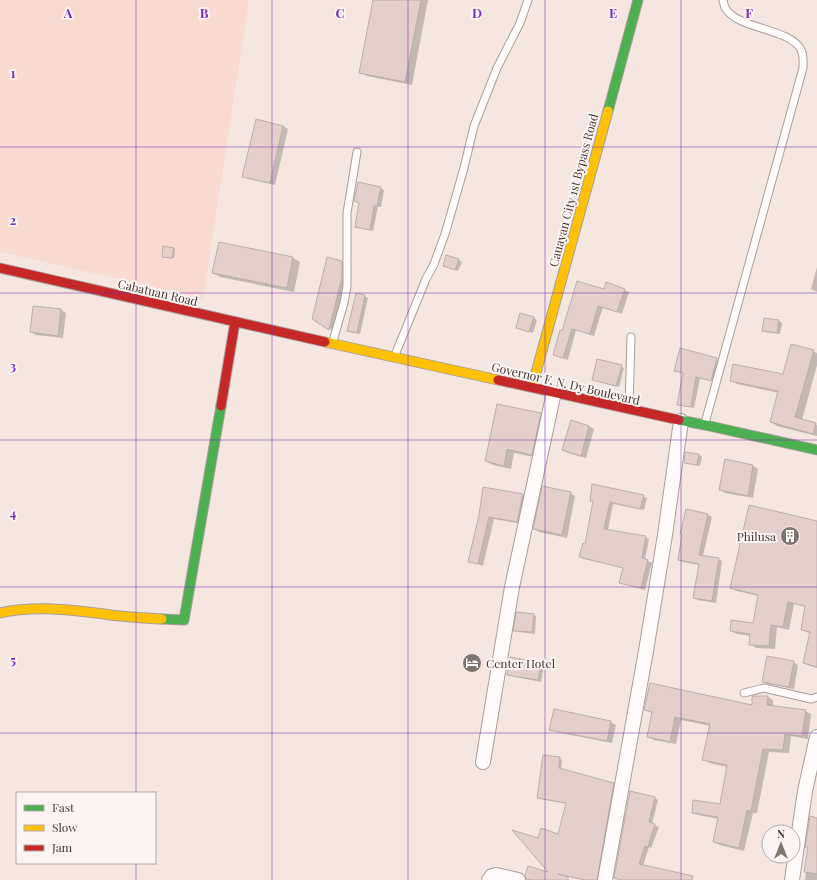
<svg xmlns="http://www.w3.org/2000/svg" width="817" height="880" viewBox="0 0 817 880" font-family="'Playfair Display',serif">
<style>
.built{fill:#f8dad0}
.shadow{fill:#0003}
.building{fill:#e5cfca;stroke:#bbaeaa}
.lines{fill:none;stroke-linecap:round;stroke-linejoin:round}
.lane-casing{stroke:#aa9e99;stroke-width:9}
.street-casing{stroke:#aa9e99;stroke-width:16}
.fast-casing{stroke:#aa9e99;stroke-width:11}
.slow-casing{stroke:#aa9e99;stroke-width:11}
.jam-casing{stroke:#aa9e99;stroke-width:11}
.lane{stroke:#fefbfa;stroke-width:7}
.street{stroke:#fefbfa;stroke-width:14}
.fast{stroke:#4caf50;stroke-width:9}
.slow{stroke:#ffc107;stroke-width:9}
.jam{stroke:#c62828;stroke-width:9}
.grid{fill:none;stroke:#7b2cbf;stroke-width:1;stroke-opacity:0.55}
.labels{text-anchor:middle;dominant-baseline:central;stroke-width:4;stroke-linejoin:round;paint-order:stroke}
.street-label{font-size:12px;fill:#433631;stroke:#fbf4f2}
.poi-label{font-size:12px;fill:#433631;stroke:#fbf4f2;text-anchor:end}
.grid-label{font-size:13px;text-anchor:middle;font-weight:bold;fill:#7b2cbf;stroke:#fbf4f2;stroke-width:4;stroke-linejoin:round;paint-order:stroke}
</style>
<rect width="100%" height="100%" fill="#f5e6e0"/>
<!-- built -->
<path class="built" d="M0,0h249l-46,298 -203,-46z"/>
<!-- shadow -->
<path class="shadow" d="M374,0h54l-16,85 -45,-9 -7,-4z
M256,120l27,6 5,3 -13,56 -26,-6 -5,-3z
M358,183l23,5 3,2 -3,17h-3l-5,24 -17,-5 4,-23 -5,-2z
M220,243l73,15 7,4 -6,30 -74,-15 -7,-4z
M173,248l2,1 -1,9 -10,-1z
M459,260l3,2 -4,9 -14,-5z
M342,262l5,3v15l-13,51 -21,-12z
M817,267v25l-6,-3z
M607,284l22,8 -7,22 -19,-7 -9,29 -18,-6 -8,30 -14,-5 9,-23 42,-42z
M365,296l3,2 -8,36 -9,-2z
M61,310l5,3 -3,25 -27,-3 -5,-3z
M534,318l3,2 -4,13 -13,-4z
M765,319l14,2 3,2 -2,11 -14,-2 -3,-2z
M792,345l25,8v12l-15,55 15,5v11l-40,-10 -6,-4 8,-29 -42,-9 -6,-4 53,-5z
M681,349l39,12 -5,21 -15,-4 -6,30 -16,-4 6,-30 -9,-4z
M621,366l3,2 -5,19 -26,-8z
M540,414l7,4 -8,40 -25,-5 -3,16 -18,-4 -7,-4z
M571,421l18,5 5,3 -8,29 -18,-5 -5,-3z
M699,455l3,2 -2,9 -12,-2 -3,-2z
M726,460l27,6 5,3 -5,29 -28,-5 -5,-3z
M484,488l39,7 5,3 -6,26 -28,-5 -11,47 -14,-5 11,-46z
M570,493l5,3 -8,42 -28,-6 -5,-3z
M643,496l4,2 -3,12 -31,-6 -5,26 37,7 4,2 -4,21 7,3 -7,27 -25,-7 4,-15 -40,-9 -4,-2 6,-12 8,-43 -3,-2z
M687,510l21,5 4,2 -9,39 15,3 4,2 -6,42 -18,-3 -4,-2 6,-33 -17,-3 -4,-2z
M817,522v146l-7,-2 -6,-3 7,-29 -9,-4 4,-23 -12,-3 -5,26 -12,-3 -2,22 -19,-1 -6,-4 1,-8 -14,-2 -6,-3 23,-6 5,-29 -22,-5 -6,-3z
M533,615l3,1 -1,18 -17,-2 -4,-2z
M793,662l5,3 -4,24 -26,-5 -5,-3z
M541,664l3,2 -3,16 -30,-6 -3,-2z
M768,697l5,3v7l32,4 6,3 -3,25 -17,-3 -2,17 -20,-1 -12,61h-4l-9,38 -24,-6 -6,-3 5,-23 -21,-4 -5,-3 28,-6 7,-39 -19,-4 -6,-4 8,-33 -30,-6 -5,24 -22,-4 -6,-4 5,-22 -7,-4 106,-4z
M611,722l5,3 -4,18 -56,-11 -5,-3z
M559,758l3,2 -1,10 55,15 -16,95h-17l-22,-5 -1,5h-29l-4,-2 24,-5 -12,-33 20,-5 8,-31 -26,-5 -3,-2z
M655,798l3,2 -6,24 7,3 -8,21 -2,-1 -6,19 44,14h-68l-4,-2z
M817,819v61h-12l4,-32 -2,-2z"/>
<!-- building -->
<path class="building" d="M373,0h48l-16,82 -46,-9z
M256,119l27,7 -13,57 -28,-6z
M358,182l23,5 -4,19h-3l-4,24 -15,-3 4,-24 -5,-2z
M219,242l74,15 -6,31 -75,-15z
M163,246l11,2 -2,10 -10,-1z
M446,255l13,4 -4,11 -12,-4z
M327,257l15,4v16l-13,53 -17,-11z
M577,281l27,8 2,-7 19,7 -8,23 -19,-6 -8,28 -18,-5 -9,29 -10,-3 7,-25 2,1z
M356,293l9,2 -8,38 -10,-2z
M33,306l28,3 -3,27 -28,-4z
M520,313l14,4 -5,15 -13,-4z
M764,318l15,2 -2,13 -15,-2z
M791,344l23,6 -19,67 21,6 -3,11 -43,-12 8,-31 -48,-10 3,-17 50,10z
M680,348l37,10 -6,23 -15,-4 -5,30 -14,-2 6,-32 -9,-2z
M597,359l25,6 -6,21 -24,-6z
M497,404l44,9 -9,42 -25,-6 -3,17 -19,-5z
M571,420l18,6 -8,30 -19,-6z
M685,452l14,2 -2,11 -13,-2z
M725,459l28,6 -5,31 -29,-6z
M592,484l52,11 -4,14 -30,-7 -6,27 42,7 -4,22 6,2 -7,28 -22,-5 4,-15 -44,-11 4,-14 2,1 8,-43h-3z
M542,486l29,6 -9,43 -29,-6z
M483,487l40,7 -6,28 -28,-5 -11,47 -10,-2 11,-47z
M749,505l68,16v146l-14,-4 7,-31 -9,-2 4,-24 -17,-4 -5,25 -12,-2 -2,21 -20,-1 1,-11 -20,-3 1,-11 22,3 5,-28 -28,-7z
M686,509l22,5 -9,41 20,3 -7,43 -19,-3 6,-34 -21,-4 4,-26h-2z
M516,612l18,2 -2,18 -19,-1z
M767,656l27,5 -5,26 -27,-5z
M510,657l31,6 -3,17 -31,-5z
M650,683l102,22v-9h16l-1,9 39,5 -4,26 -17,-2 -2,16 -20,-1 -12,62 -4,-1 -8,38 -26,-6 5,-25 -26,-4 1,-13 27,4 7,-39 -25,-5 8,-36 -35,-7 -5,25 -23,-5 5,-25 -8,-2z
M554,709l57,12 -4,20 -58,-11z
M543,755l17,2 -1,11 55,15 -17,97h-12l-27,-6 10,3v3h-37l-5,-1 -1,-3 3,-10 20,6 -36,-42 26,8 3,-10 17,6 8,-31 -29,-5z
M630,791l25,6 -6,25 6,2 -7,23 -3,-1 -6,18 54,12 -1,4h-71l-7,-2z
M810,816l7,2v56l-13,-2 4,-25h-3z"/>
<g class="lines">
<!-- lane casing -->
<g class="lane-casing">
<path id="lane" d="M333,341l11,-38 3,-17v-73l10,-61
M395,355l31,-76 8,-15 11,-30 19,-66 10,-42 23,-58 23,-45 8,-23
M629,407l2,-70
M705,423l98,-355c0,-6 1,-13 -2,-18 -9,-21 -63,-21 -75,-41 -2,-2 -2,-6 -3,-9
M744,693l20,-5 47,11 6,-2"/>
</g>
<!-- street casing -->
<g class="street-casing">
<path id="street" d="M483,762l29,-175 42,-195
M489,880l3,-4 4,-1 22,5
M605,880l41,-229 19,-116 16,-114
M792,880l13,-89 12,-54"/>
</g>
<!-- fast casing -->
<g class="fast-casing">
<path id="fast" d="M608,111l30,-111
M679,420l26,5 112,25
M162,619l22,1 37,-214"/>
</g>
<!-- slow casing -->
<g class="slow-casing">
<path id="slow" d="M325,342l173,38
M532,387l76,-276
M0,613c35,-8 69,-3 104,1 19,3 39,4 58,5"/>
</g>
<!-- jam casing -->
<g class="jam-casing">
<path id="jam" d="M0,268l325,74
M498,380l181,40
M221,406l14,-84"/>
</g>
<!-- lane -->
<use href="#lane" class="lane"/>
<!-- street -->
<use href="#street" class="street"/>
<!-- fast -->
<use href="#fast" class="fast"/>
<!-- slow -->
<use href="#slow" class="slow"/>
<!-- jam -->
<use href="#jam" class="jam"/>
</g>
<!-- grid -->
<path class="grid" d="M136,0v793M272,0v880M408,0v880M545,0v880M681,0v880M0,147h817M0,293h817M0,440h817M0,587h817M0,733h817M136,863v17"/>
<!-- icons -->
<defs>
<g id="building-disc" transform="scale(1)"><circle r="9.5" fill="#81746e" stroke="#fbf4f2"/><path d="M-4-6H4V6H1V3H-1V6H-4ZM-2.5-4.3h1.7v1.8h-1.7ZM.8-4.3h1.7v1.8H.8ZM-2.5-1h1.7V.8h-1.7ZM.8-1h1.7V.8H.8Z" fill="#fff"/></g>
<g id="hotel-disc" transform="scale(1)"><circle r="9.5" fill="#81746e" stroke="#fbf4f2"/><path d="M-6-4.5h1.5V1H6V5H4.5V3h-9V5H-6ZM-4 0a1.8 1.8 0 1 1 3.6 0ZM.5 0V-2.5h3Q6-2.5 6 0Z" fill="#fff"/></g>
</defs>
<g fill-rule="evenodd">
<use href="#building-disc" x="790" y="536"/>
<use href="#hotel-disc" x="472" y="663"/>
</g>
<g class="labels">
<!-- street labels -->
<g class="street-label">
<text transform="translate(573 190) rotate(-75)">Cauayan City 1st Bypass Road</text>
<text transform="translate(158 292) rotate(13)">Cabatuan Road</text>
<text transform="translate(566 383) rotate(13)">Governor F. N. Dy Boulevard</text>
</g>
<!-- poi labels -->
<g class="poi-label">
<text x="776" y="536">Philusa</text>
<text x="486" y="663" text-anchor="start">Center Hotel</text>
</g>
</g>
<g class="grid-label">
<text x="68" y="18">A</text>
<text x="204" y="18">B</text>
<text x="340" y="18">C</text>
<text x="477" y="18">D</text>
<text x="613" y="18">E</text>
<text x="749" y="18">F</text>
<text x="13" y="78">1</text>
<text x="13" y="225">2</text>
<text x="13" y="371">3</text>
<text x="13" y="518">4</text>
<text x="13" y="665">5</text>
</g>
<!-- legend -->
<rect x="16" y="792" width="140" height="72" fill="#fbf4f2" stroke="#b1a8a5"/>
<rect x="24" y="805" width="20" height="6" fill="#4caf50" stroke="#b1a8a5"/>
<text x="52" y="812" font-size="12" fill="#433631">Fast</text>
<rect x="24" y="825" width="20" height="6" fill="#ffc107" stroke="#b1a8a5"/>
<text x="52" y="832" font-size="12" fill="#433631">Slow</text>
<rect x="24" y="845" width="20" height="6" fill="#c62828" stroke="#b1a8a5"/>
<text x="52" y="852" font-size="12" fill="#433631">Jam</text>
<!-- north arrow -->
<g transform="translate(781 844)"><circle r="19" fill="#fbf4f2" stroke="#b1a8a5"/>
<path d="M0-3L7 15L0 10L-7 15Z" fill="#81746e"/>
<text y="-6" font-size="11" font-weight="bold" text-anchor="middle" fill="#433631">N</text>
</g>
</svg>
